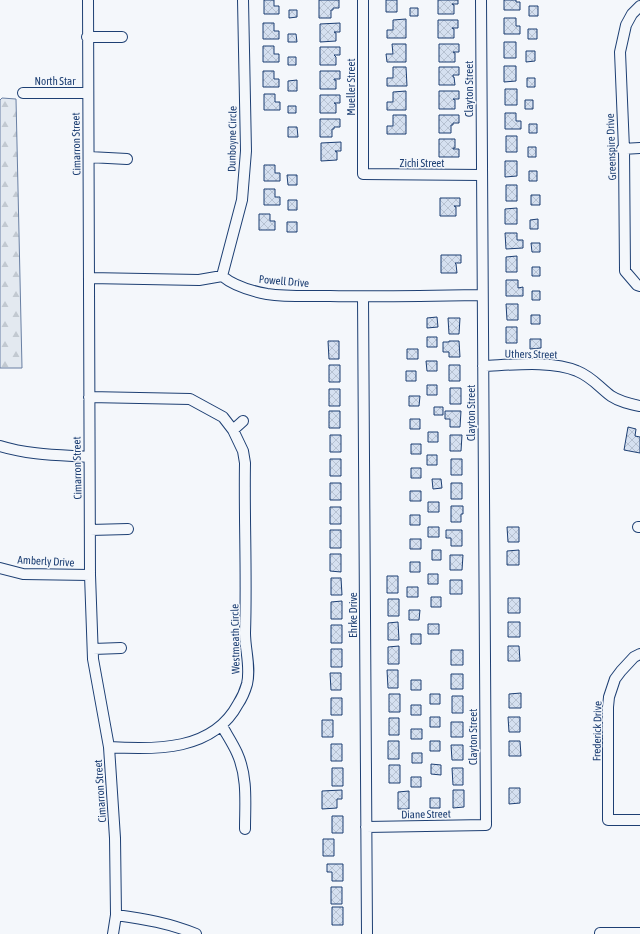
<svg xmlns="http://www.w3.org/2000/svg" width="640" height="934" viewBox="0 0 640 934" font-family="'Asap Condensed',sans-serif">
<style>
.forest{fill:url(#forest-firs);stroke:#687fa3}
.building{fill:url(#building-cross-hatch);stroke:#1d3f73}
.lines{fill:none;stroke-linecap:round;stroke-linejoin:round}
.minor-casing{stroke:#1d3f73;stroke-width:12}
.minor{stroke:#f4f7fb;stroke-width:10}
.labels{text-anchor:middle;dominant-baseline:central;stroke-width:3;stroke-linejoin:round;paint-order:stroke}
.street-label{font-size:11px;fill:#1d3f73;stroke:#f4f7fb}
</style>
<defs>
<pattern id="forest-firs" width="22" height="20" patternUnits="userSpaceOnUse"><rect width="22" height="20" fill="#e3e9f0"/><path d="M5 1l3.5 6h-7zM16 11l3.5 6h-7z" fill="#c2c9d1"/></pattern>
<pattern id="building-cross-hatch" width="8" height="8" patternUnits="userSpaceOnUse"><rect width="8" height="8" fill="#d5e0f0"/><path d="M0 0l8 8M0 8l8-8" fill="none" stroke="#b6c1d1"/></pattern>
</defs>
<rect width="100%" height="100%" fill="#f4f7fb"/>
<!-- forest -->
<path class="forest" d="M2,98l14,1 6,269h-22v-268z"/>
<!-- building -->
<path class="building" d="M264,0h10v6h5v8h-15z
M319,0h20v8h-6v2h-2v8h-12z
M386,0h11v12h-11z
M438,0h20v4h-6l2,1v9h-16z
M504,0h12v2h4v8h-16z
M529,6h9v10h-9z
M410,8h8v8h-8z
M289,10h8v7l-8,1z
M504,18h12v8h4v8h-16z
M406,19v19h-19v-8h6v-10z
M438,20h20v8h-6l2,1v9h-16z
M263,23h11v8h5v8h-16z
M340,23v9h-6l2,1v8l-16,1v-18z
M528,29h9v10h-9z
M288,34h8l1,8h-9z
M504,42h12v16h-12z
M392,44h14v18h-19l-1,-8h7z
M439,44h20v8h-6l2,1v9h-16z
M263,46h11v8h5v8h-16z
M320,47h20v8h-6l2,2v8h-16z
M526,51h9v10l-9,1z
M288,57h8v8h-8z
M504,66h12v15l-12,1z
M393,67h13l1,19h-20v-8h6z
M439,67h20v8h-6v2h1l1,8h-16z
M263,71h11v8h5v8h-16z
M320,71h20v8h-6v1h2v9h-16z
M527,78h8v9h-8z
M297,80v11h-9v-10z
M505,89h12v16h-12z
M406,91v19h-19v-8h6v-10z
M439,91h20v8h-6l2,1v9h-16z
M264,94h11v8h5v8h-16z
M320,95h20v8h-6l2,1v9h-16z
M525,100h8v9h-8z
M288,106h8v7h-8z
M505,113h11v8h5v8h-16z
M393,115h13v19h-19v-8h6z
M439,115h20v8h-6v2h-2v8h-12z
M320,119h20v8h-6v2h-2v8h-12z
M529,124h8v9h-8z
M288,127h9l1,10h-10z
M506,136h11v16h-11z
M439,139h16v9h-2v1h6v8h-20z
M341,142v9h-6l2,1v8l-16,1v-18z
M528,147h8v10h-8z
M505,161h12v15l-12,1z
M264,165h11v8h5v8h-16z
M529,171h8v10h-8z
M287,175h10v10h-9z
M506,185h11v16h-11z
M264,189h11v8h5v8h-16z
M531,195h9v10h-9z
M440,198h20v8h-6l2,1v9h-16z
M288,200h9v10h-9z
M517,208v16h-12v-15z
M259,214h11v7h5v9h-16z
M538,219v10h-8v-9z
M287,222h10v10h-10z
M505,233h12v7h6v8l-17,1z
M531,243h9v9h-8z
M441,255h20v8h-6l1,1 1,9h-16z
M517,256v16h-11v-15z
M532,267h8v9h-8z
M506,280h12v8l5,-1v9h-17z
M532,291h8v9h-8z
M506,304h12v16h-11z
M531,315h9v9h-9z
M437,317l1,10 -11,1v-10z
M448,318h12l-1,16h-10z
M506,327h11v16h-11z
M427,337h10v10h-10z
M530,339h11v9l-11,1z
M328,341h11v18h-10z
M449,341h10l1,16h-11v-5h-6v-10h6z
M407,349h11v10h-11z
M426,361h11v10h-10z
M329,365h11v17h-11z
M449,365h11v16h-11z
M406,371h10v10h-10z
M427,385h10v10h-10z
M450,388h11v16h-11z
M329,389h11v17h-11z
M409,396h11l-1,10h-10z
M434,407h9v8h-9z
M329,411h11v17h-11z
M445,411h16l-1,16h-10v-8h-5z
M410,419h10v10h-10z
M628,427l8,2 -1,7 5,1v16l-16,-3z
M428,432h10v10h-10z
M330,435h11v17h-11z
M450,435h12l-1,16h-11z
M411,444h10v10h-10z
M427,455h10v10h-10z
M330,459h11v17h-11z
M451,459h11v16h-11z
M411,468h10v10h-10z
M432,479h9l1,9 -9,1z
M330,483h11v17h-11z
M451,483h11v16h-11z
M410,491h11v10h-11z
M428,502h11v10h-11z
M451,506h12v8h-2v8h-10z
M330,507h11v17h-11z
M410,515h10v10h-10z
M428,527h11v10h-11z
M507,527h12v15h-11z
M330,530h11v18h-11z
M446,530h16v16h-11v-8h-5z
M410,539h11v10h-11z
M432,550h9v10h-9z
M519,550v15h-12v-14z
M330,554h11v18l-11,-1z
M450,555h13l-1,15h-12z
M410,562h10v10h-10z
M428,574h10v10h-10z
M387,576h11v17h-11z
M331,578h10l1,17h-11z
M450,580h12v14h-12z
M407,587h11v10h-11z
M431,597h10v10h-10z
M508,598h12v15h-12z
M388,599h11v17h-11z
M342,601v18h-11v-17z
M409,610h11l-1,10h-10z
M398,622l1,18h-11v-17z
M508,622h12v15h-12z
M428,624h11v10h-11z
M331,625h11v18h-11z
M411,634h10v10h-10z
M399,646v18h-11v-17z
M508,646h11l1,15h-12z
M331,649h11v18h-11z
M451,650h12v15h-12z
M387,670h11v18h-10z
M330,673h11v17h-10z
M451,674h12v15h-12z
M411,680h10v10h-10z
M521,693v15h-12v-14z
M389,694h11v18h-11z
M430,694h10v10h-10z
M452,696h11v17h-11z
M331,698h11v17h-11z
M411,705h10v10h-10z
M430,717h10v10h-10z
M508,717h12v15h-11z
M389,718h10v17h-10z
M322,720h11v17h-11z
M451,722h12v15h-12z
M411,729h11v10h-11z
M388,741h11v18h-11z
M430,741h10v10h-10z
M509,741h11l1,15h-12z
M331,744h11v17h-11z
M451,745h12v15h-11z
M412,753h10v10h-10z
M431,764l10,1v10l-10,-1z
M389,765h11v18h-11z
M332,768h11v18h-11z
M452,768h11v17h-10z
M411,777h10v10h-10z
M509,788h11v15l-11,1z
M342,790v9h-5v9l-15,1v-18z
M453,790h11v17l-11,1z
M409,791v18h-11v-17z
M430,798h10v10h-10z
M332,816h11v17h-11z
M323,839h11v17h-11z
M327,864h16v17h-11v-9h-5z
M331,887h11v17h-11z
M332,907h11v18h-11z"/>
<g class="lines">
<!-- minor casing -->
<g class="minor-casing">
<path id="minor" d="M88,0l2,575 3,84 16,88 6,91 1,77 -3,19
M363,0v174l118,1
M640,6l-8,8 -6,11 -6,27 4,97 1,122 12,14 3,1
M87,37h35
M23,93h65
M622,149l18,-1
M89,157l38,2
M222,276l20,-76 4,-49 -3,-151
M89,278l110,2 23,-4c12,10 29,15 45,18 20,3 42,2 63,2 51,1 101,0 152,-1
M363,297l4,637
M483,366c27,-1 69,-6 94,5 15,6 22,16 34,25 9,6 19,8 29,10
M89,397l101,2 33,18 10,13 10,-9
M0,446c29,9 59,9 89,11
M638,527h2
M90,530l38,-1
M0,568l23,6 67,1
M93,649l28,-1
M640,654l-6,3 -13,14 -6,8 -6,18 -1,10v113h32
M222,726c5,9 11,18 15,27 11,24 8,51 8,76
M109,747c47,3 104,4 129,-43 4,-6 7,-13 9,-20 4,-17 -2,-34 -2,-51 2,-57 -1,-113 0,-170l-2,-12 -10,-21
M366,827l120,-2 -5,-825
M116,915c29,4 53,8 80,19
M600,933h40"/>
</g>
<!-- minor -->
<use href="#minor" class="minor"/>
</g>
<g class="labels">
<!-- street labels -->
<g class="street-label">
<text x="55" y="81">North Star</text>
<text transform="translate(351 87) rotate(-90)">Mueller Street</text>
<text transform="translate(469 89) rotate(-90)">Clayton Street</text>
<text transform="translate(232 139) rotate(-89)">Dunboyne Circle</text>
<text transform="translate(76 144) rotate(-91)">Cimarron Street</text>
<text transform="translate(611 147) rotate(-92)">Greenspire Drive</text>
<text x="422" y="163">Zichi Street</text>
<text transform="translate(284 281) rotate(5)">Powell Drive</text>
<text transform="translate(531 354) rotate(1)">Uthers Street</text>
<text transform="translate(471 413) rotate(-90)">Clayton Street</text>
<text transform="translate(77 468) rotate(-91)">Cimarron Street</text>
<text transform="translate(46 561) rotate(3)">Amberly Drive</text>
<text transform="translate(353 615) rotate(-90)">Ehrke Drive</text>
<text transform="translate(235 639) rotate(-91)">Westmeath Circle</text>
<text transform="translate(597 731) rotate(-89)">Frederick Drive</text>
<text transform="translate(473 737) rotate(-90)">Clayton Street</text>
<text transform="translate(100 791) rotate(-94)">Cimarron Street</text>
<text transform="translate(426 814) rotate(-1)">Diane Street</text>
</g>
</g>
</svg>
